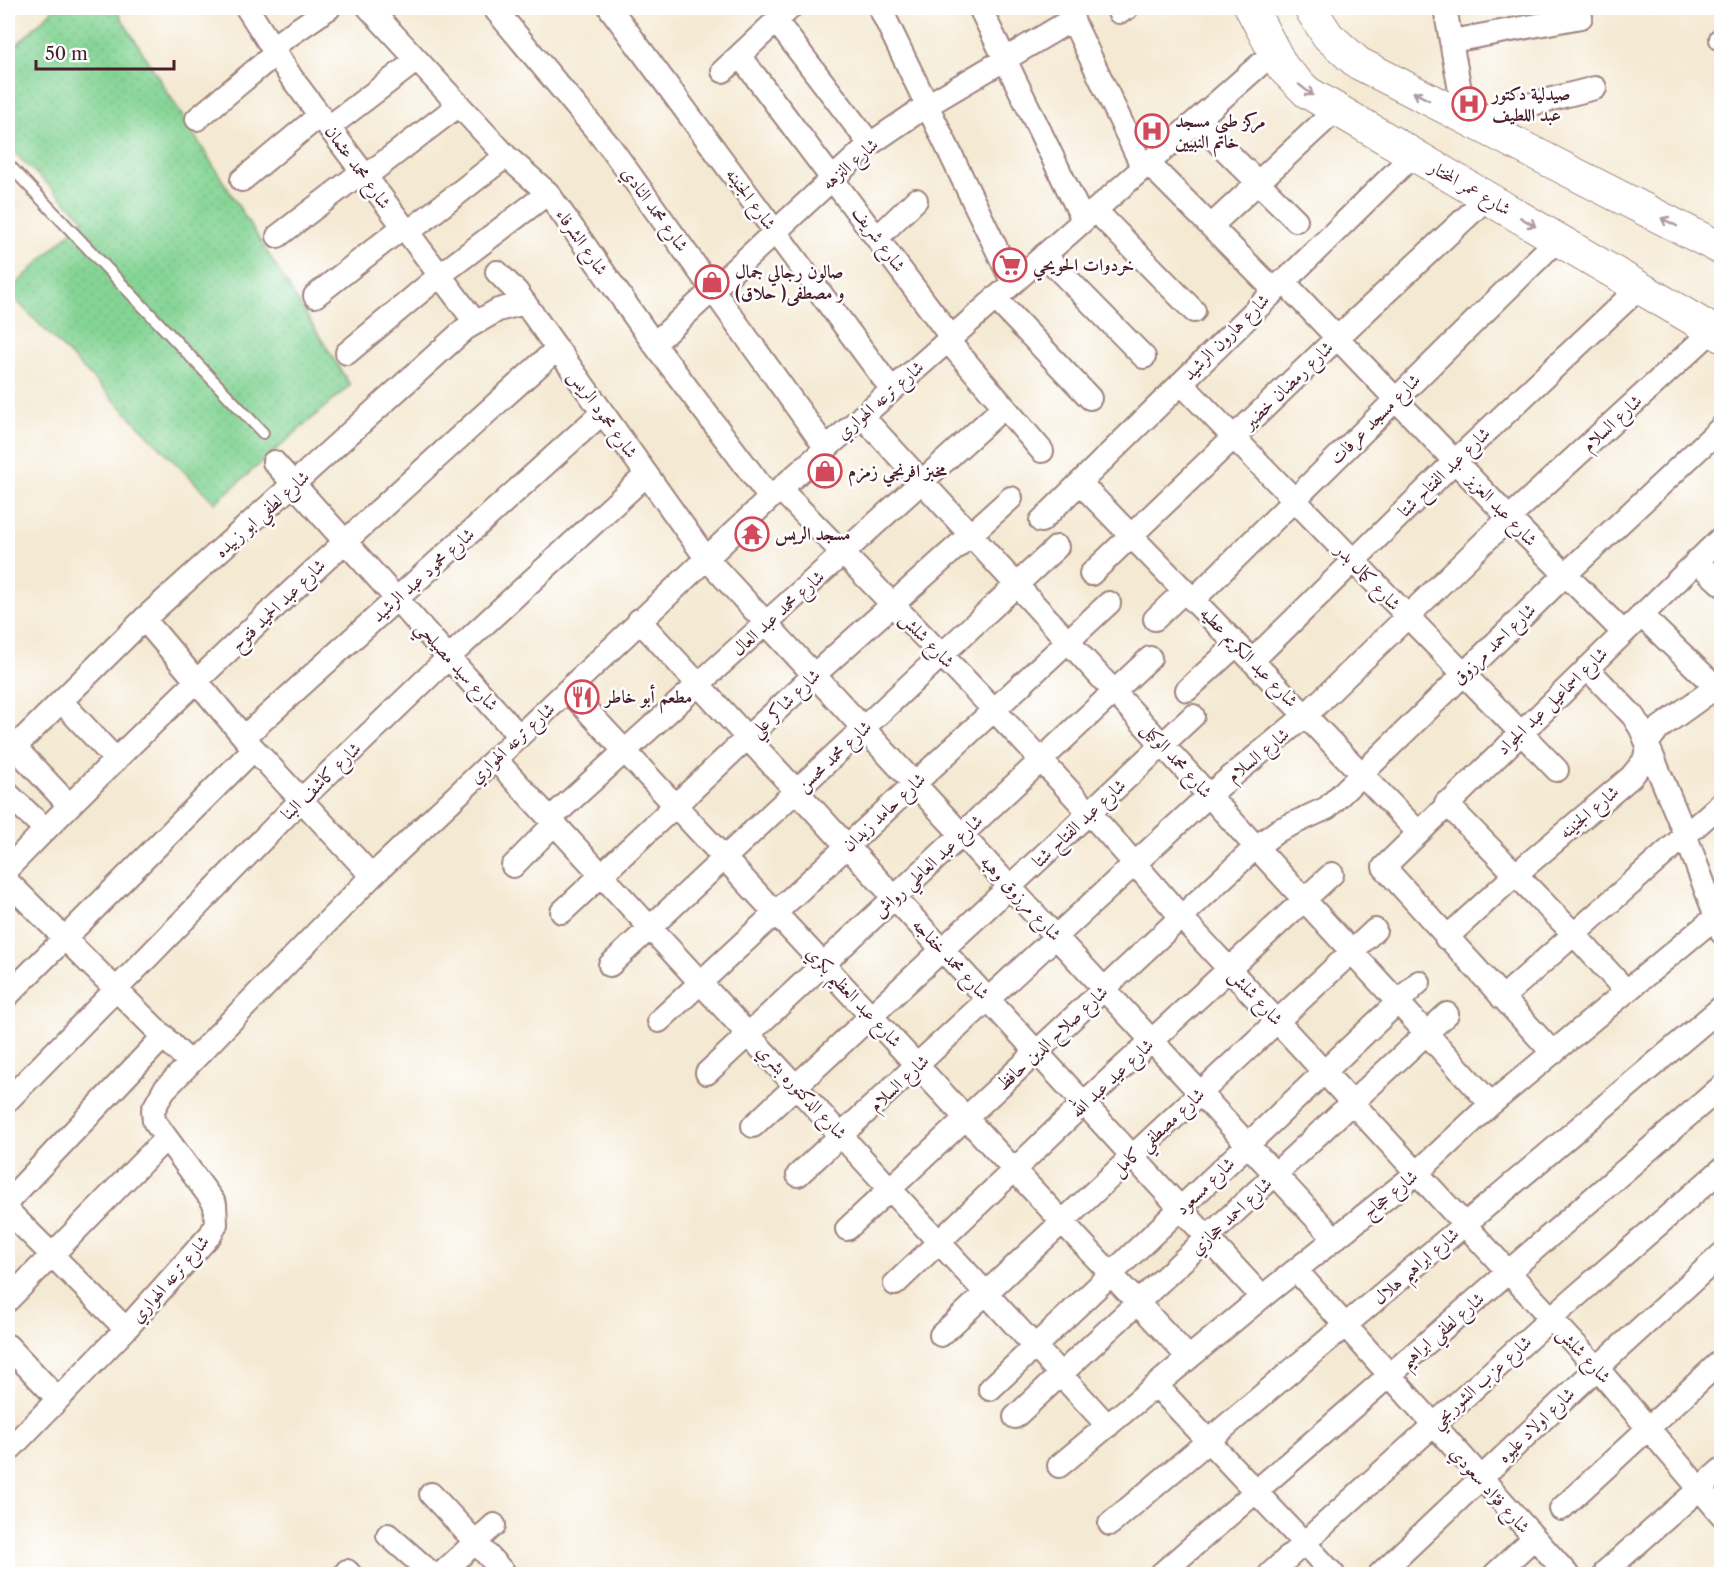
<svg xmlns="http://www.w3.org/2000/svg" width="1729" height="1582" viewBox="0 0 1729 1582" font-family="'Libre Caslon Text',Amiri,serif">
<style>
.grass{fill:url(#grass-dots);stroke:#677a60;stroke-width:1.5}
.lines{fill:none;stroke-linecap:round;stroke-linejoin:round}
.service-casing{stroke:#9f847e;stroke-width:14}
.minor-casing{stroke:#9f847e;stroke-width:26}
.secondary-casing{stroke:#9f847e;stroke-width:34}
.service{stroke:#fff;stroke-width:10}
.minor{stroke:#fff;stroke-width:22}
.secondary{stroke:#fff;stroke-width:32}
.oneway{stroke:#ae9aa0}
.labels{text-anchor:middle;dominant-baseline:central;stroke-width:5;stroke-linejoin:round;paint-order:stroke}
.poi-label{font-size:18px;font-weight:bold;fill:#4a1f2b;stroke:#fff;text-anchor:start}
.street-label{font-size:18px;fill:#4a1f2b;stroke:#fff}
</style>
<defs>
<pattern id="grass-dots" width="8" height="8" patternUnits="userSpaceOnUse" patternTransform="scale(1.5)"><rect width="8" height="8" fill="#84d495"/><path d="M2 2h.1M6 6h.1" fill="none" stroke="#74b681" stroke-width="1.8" stroke-linecap="round"/></pattern>
</defs>
<rect width="100%" height="100%" fill="#fff"/>
<filter id="ink" filterUnits="userSpaceOnUse"><feTurbulence type="fractalNoise" baseFrequency=".0167" numOctaves="2"/><feDisplacementMap in="SourceGraphic" scale="12" xChannelSelector="R" yChannelSelector="G"/><feConvolveMatrix kernelMatrix="1 2 1 2 8 2 1 2 1" color-interpolation-filters="sRGB"/></filter>
<filter id="wash" filterUnits="userSpaceOnUse"><feTurbulence type="fractalNoise" baseFrequency=".008" numOctaves="4" result="noise"/><feDisplacementMap in="SourceGraphic" scale="24" xChannelSelector="R" yChannelSelector="G"/><feGaussianBlur stdDeviation="1.35" result="paint"/><feColorMatrix in="noise" values="0 0 0 0 0 0 0 0 0 0 0 0 0 0 0 0 0 1.4 0 .05"/><feComposite in="paint" operator="in"/></filter>
<g filter="url(#wash)">
<rect width="100%" height="100%" fill="#f4e9d2"/>
<!-- grass -->
<path class="grass" d="M55,8h60l235,377 -135,118 -207,-211 76,-73 -76,-72v-94z"/>
</g>
<g filter="url(#ink)">
<g class="lines">
<!-- service casing -->
<g class="service-casing">
<path id="service" d="M8,164l255,269"/>
</g>
<!-- minor casing -->
<g class="minor-casing">
<path id="minor" d="M247,8l44,69 184,245
M369,8l137,148 42,37 106,151 116,154
M494,8l117,140 215,300
M610,8l282,382
M880,8l133,275
M980,8l103,212
M1067,8l76,160
M1445,8l20,110
M1119,12l8,-4
M776,21l94,123
M1721,39h1
M1452,41l129,-24
M272,47l57,-39
M740,56l211,281
M723,71l67,-63
M197,119l79,-66
M1469,120l126,-32
M1196,121l100,99
M329,127l88,-67
M1148,163l126,127
M366,176l93,-71
M242,180l78,-65
M1095,210l99,101
M1211,226l125,-116
M407,233l99,-77
M278,236l85,-65
M877,238l39,-38
M1044,255l100,102
M497,272l20,20 189,266 629,681
M1283,281l226,237 114,114
M315,296l88,-69
M995,298l95,100
M948,341l94,110
M654,344l216,-200 56,-38 147,-87
M347,353l92,-77 109,-83
M1181,383l376,387
M862,416l629,688
M274,462l245,274
M1080,483l338,349
M780,489c136,139 274,279 401,428l416,451 125,147
M1041,521l372,-366
M1696,561l26,24
M1091,574l246,-236 150,-140
M1193,600l365,-361
M1641,615l76,73
M144,619l110,130 118,127
M1155,619l29,-28
M639,620l623,677
M1252,661l203,-200 185,-174
M1587,668l46,48 8,13 44,105 37,99
M568,690l621,668
M1187,690l49,-45
M61,701l55,59
M244,737l358,-324
M8,740l61,65
M14,748l130,-129 321,-290 33,-19 27,-7
M495,759l613,667
M8,794l37,35
M1446,803l128,131 52,57
M550,819l454,-412
M513,866l42,-43
M8,868c175,-180 361,-350 548,-518
M8,882l182,181
M562,912l252,-237 197,-177
M1446,938l70,-64 115,-97 13,-16 5,-20 9,-12 64,-46
M610,965l447,-418
M8,995l246,-246
M1502,998l220,-195
M659,1021l450,-418
M1553,1053l-169,-186 338,-330
M707,1073l443,-415
M8,1100l294,-301 147,-142 197,-182
M753,1126l440,-410
M798,1175l411,-380 96,-79 204,-198 204,-188
M8,1201l156,-165
M8,1211l118,118
M847,1229l409,-382 23,-17 48,-22 239,-234 156,-147
M1296,1270l271,304
M895,1284l189,-181 248,-229
M8,1300l158,-162
M941,1335l434,-405
M8,1346l50,53
M1156,1385l177,189
M990,1389l429,-407
M1015,1417l432,-403
M8,1451l118,-122 85,-95 5,-10 -1,-20 -61,-83 -1,-11 11,-20 208,-214 398,-378 504,-446
M1059,1466l203,-169 155,-124 74,-69 226,-188
M431,1494l74,80
M1561,1509l161,-149
M1110,1524l612,-517
M388,1535l44,39
M347,1571l3,3
M1606,1571l116,-102
M441,1574l53,-49
M1161,1574l561,-488
M1270,1574l280,-255 172,-150
M1380,1574l217,-206 125,-114
M1495,1574l39,-36"/>
</g>
<!-- secondary casing -->
<g class="secondary-casing">
<path id="secondary" d="M1251,8l32,60 24,24 415,244
M1310,8l18,28 30,27 364,186"/>
</g>
<!-- service -->
<use href="#service" class="service"/>
<!-- minor -->
<use href="#minor" class="minor"/>
<!-- secondary -->
<use href="#secondary" class="secondary"/>
</g>
<!-- one-way arrows -->
<defs><path id="oneway-shaft" d="M-6 0H5M1.5-3L5.5 0L1.5 3" fill="none" stroke-width="1.6" stroke-linecap="round" stroke-linejoin="round" transform="scale(1.5)"/></defs>
<g class="oneway">
<use href="#oneway-shaft" transform="translate(1306 90) rotate(38)"/>
<use href="#oneway-shaft" transform="translate(1421 96) rotate(-153)"/>
<use href="#oneway-shaft" transform="translate(1528 222) rotate(31)"/>
<use href="#oneway-shaft" transform="translate(1669 222) rotate(-153)"/>
</g>
</g>
<!-- icons -->
<defs>
<g id="hospital-ring" transform="scale(1.725)"><circle r="9.5" fill="#fff" stroke="#d1495b" stroke-width="1.5"/><path d="M-5-5h3v3.5h4V-5h3V5h-3V1.5h-4V5h-3Z" fill="#d1495b"/></g>
<g id="supermarket-ring" transform="scale(1.725)"><circle r="9.5" fill="#fff" stroke="#d1495b" stroke-width="1.5"/><path d="M-6-5.5h2.5l.6 2H6L4.5 2H-2.5L-4.4-4H-6ZM-1.5 3.2a1.3 1.3 0 1 0 .1 0ZM3 3.2a1.3 1.3 0 1 0 .1 0Z" fill="#d1495b"/></g>
<g id="shop-ring" transform="scale(1.725)"><circle r="9.5" fill="#fff" stroke="#d1495b" stroke-width="1.5"/><path d="M-5-2.5h2.3a2.7 3.5 0 0 1 5.4 0H5L5.5 6h-11ZM-1.5-2.5h3a1.5 2.3 0 0 0-3 0Z" fill="#d1495b"/></g>
<g id="temple-ring" transform="scale(1.725)"><circle r="9.5" fill="#fff" stroke="#d1495b" stroke-width="1.5"/><path d="M0-6L5-2H3V0L6.5 2.5H4V6H1.5V3h-3V6H-4V2.5H-6.5L-3 0V-2H-5Z" fill="#d1495b"/></g>
<g id="restaurant-ring" transform="scale(1.725)"><circle r="9.5" fill="#fff" stroke="#d1495b" stroke-width="1.5"/><path d="M-5-6h1v4h1v-4h1v4h1v-4h1v5L-1.5 .5V6h-2V.5L-5-1ZM5-6V6H3V1.5H1.5Q1.5-4 5-6Z" fill="#d1495b"/></g>
</defs>
<g fill-rule="evenodd">
<use href="#hospital-ring" x="1469" y="104"/>
<use href="#hospital-ring" x="1152" y="131"/>
<use href="#supermarket-ring" x="1010" y="265"/>
<use href="#shop-ring" x="712" y="282"/>
<use href="#shop-ring" x="825" y="471"/>
<use href="#temple-ring" x="752" y="534"/>
<use href="#restaurant-ring" x="582" y="697"/>
</g>
<g class="labels">
<!-- poi labels -->
<g class="poi-label">
<text x="1492" y="94">صيدلية دكتور<tspan x="1492" dy="21">عبد اللطيف</tspan></text>
<text x="1175" y="121">مركز طبي مسجد<tspan x="1175" dy="21">خاتم النبيين</tspan></text>
<text x="1033" y="265">خردوات الحويحي</text>
<text x="735" y="272">صالون رجالي جمال<tspan x="735" dy="21">و مصطفى( حلاق)</tspan></text>
<text x="848" y="471">مخبز افرنجي زمزم</text>
<text x="775" y="534">مسجد الريس</text>
<text x="605" y="697">مطعم أبو خاطر</text>
</g>
<!-- street labels -->
<g class="street-label">
<text transform="translate(850 164) rotate(-41)">شارع النزهه</text>
<text transform="translate(358 167) rotate(54)">شارع محمد عثمان</text>
<text transform="translate(1470 188) rotate(30)">شارع عمر المختار</text>
<text transform="translate(751 199) rotate(54)">شارع الجنينه</text>
<text transform="translate(655 209) rotate(54)">شارع محمد النادي</text>
<text transform="translate(879 239) rotate(54)">شارع شريف</text>
<text transform="translate(582 242) rotate(55)">شارع الشرفاء</text>
<text transform="translate(1226 337) rotate(-45)">شارع هارون الرشيد</text>
<text transform="translate(1288 385) rotate(-44)">شارع رمضان خضير</text>
<text transform="translate(880 400) rotate(-41)">شارع ترعه الهواري</text>
<text transform="translate(603 414) rotate(54)">شارع محمود الريس</text>
<text transform="translate(1375 419) rotate(-45)">شارع مسجد عرفات</text>
<text transform="translate(1612 423) rotate(-43)">شارع السلام</text>
<text transform="translate(1444 472) rotate(-44)">شارع عبد الفتاح شتا</text>
<text transform="translate(1502 510) rotate(46)">شارع عبد العزيز</text>
<text transform="translate(262 514) rotate(-42)">شارع لطفي ابو زبيده</text>
<text transform="translate(423 575) rotate(-42)">شارع محمود عبد الرشيد</text>
<text transform="translate(1368 577) rotate(46)">شارع كمال بدر</text>
<text transform="translate(278 605) rotate(-44)">شارع عبد الحميد فتوح</text>
<text transform="translate(778 613) rotate(-42)">شارع محمد عبد العال</text>
<text transform="translate(927 640) rotate(46)">شارع شلش</text>
<text transform="translate(1494 644) rotate(-44)">شارع احمد مرزوق</text>
<text transform="translate(1249 657) rotate(46)">شارع عبد الكريم عطيه</text>
<text transform="translate(457 666) rotate(48)">شارع سيد مصيلحي</text>
<text transform="translate(1552 701) rotate(-44)">شارع اسماعيل عبد الجواد</text>
<text transform="translate(785 703) rotate(-44)">شارع شاكر علي</text>
<text transform="translate(512 743) rotate(-43)">شارع ترعه الهواري</text>
<text transform="translate(1258 755) rotate(-39)">شارع السلام</text>
<text transform="translate(834 756) rotate(-43)">شارع محمد محسن</text>
<text transform="translate(1177 760) rotate(48)">شارع محمد الوكيل</text>
<text transform="translate(321 781) rotate(-44)">شارع كاشف البنا</text>
<text transform="translate(884 812) rotate(-43)">شارع حامد زيدان</text>
<text transform="translate(1589 812) rotate(-40)">شارع الجنينه</text>
<text transform="translate(1079 823) rotate(-43)">شارع عبد الفتاح شتا</text>
<text transform="translate(928 866) rotate(-43)">شارع عبد العاطي رواش</text>
<text transform="translate(1021 898) rotate(47)">شارع مرزوق وهبه</text>
<text transform="translate(951 959) rotate(47)">شارع محمد خفاجه</text>
<text transform="translate(854 997) rotate(47)">شارع عبد العظيم بكري</text>
<text transform="translate(1256 997) rotate(47)">شارع شلش</text>
<text transform="translate(1052 1038) rotate(-43)">شارع صلاح الدين حافظ</text>
<text transform="translate(1112 1078) rotate(-43)">شارع عيد عبد الله</text>
<text transform="translate(899 1083) rotate(-43)">شارع السلام</text>
<text transform="translate(802 1092) rotate(47)">شارع الدكتوره بشري</text>
<text transform="translate(1158 1132) rotate(-43)">شارع مصطفي كامل</text>
<text transform="translate(1205 1186) rotate(-44)">شارع مسعود</text>
<text transform="translate(1390 1194) rotate(-39)">شارع حجاج</text>
<text transform="translate(1231 1216) rotate(-43)">شارع احمد حجازي</text>
<text transform="translate(1416 1266) rotate(-41)">شارع ابراهيم هلال</text>
<text transform="translate(170 1279) rotate(-49)">شارع ترعه الهواري</text>
<text transform="translate(1442 1330) rotate(-41)">شارع لطفي ابراهيم</text>
<text transform="translate(1584 1355) rotate(47)">شارع شلش</text>
<text transform="translate(1481 1382) rotate(-42)">شارع عزب الشوربجي</text>
<text transform="translate(1536 1425) rotate(-44)">شارع اولاد عليوه</text>
<text transform="translate(1490 1490) rotate(48)">شارع فؤاد سعودي</text>
</g>
</g>
<!-- margin -->
<rect width="1729" height="1582" fill="none" stroke="#fff" stroke-width="30"/>
<!-- scale -->
<path d="M36 60v9h138v-9" fill="none" stroke="#4a1f2b" stroke-width="3"/>
<text x="45" y="60" font-size="18" fill="#4a1f2b" stroke="#ffffff" stroke-width="4.5" paint-order="stroke">50 m</text>
</svg>
